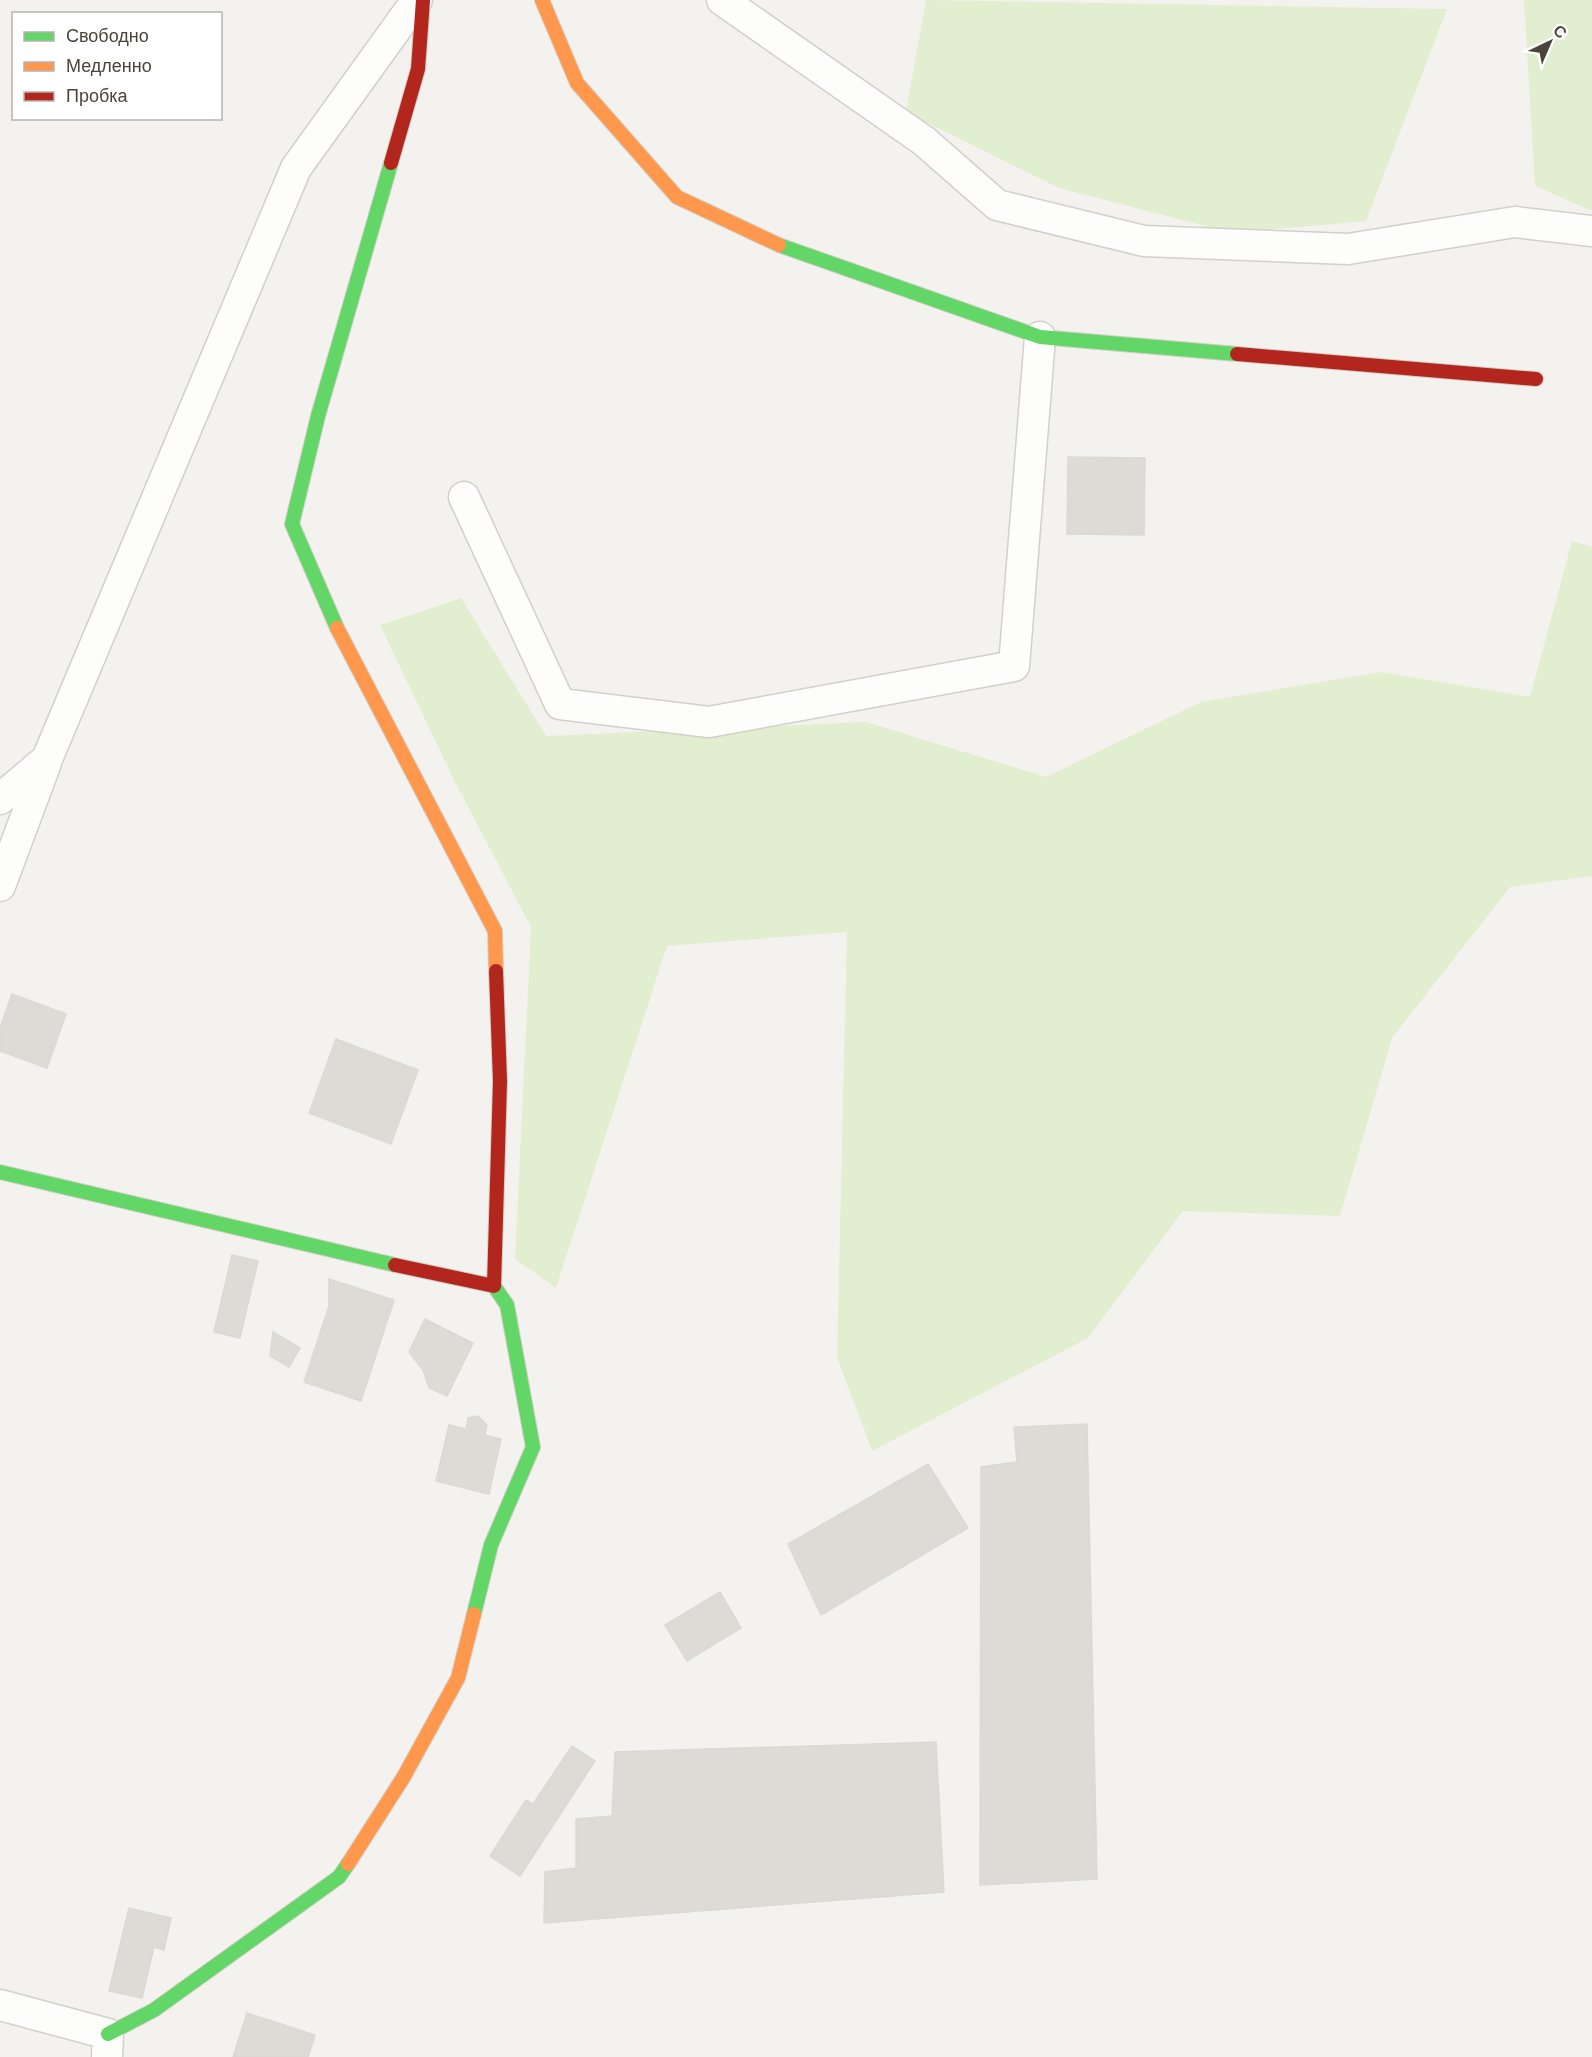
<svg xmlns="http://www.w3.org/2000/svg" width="1592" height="2057" viewBox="0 0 1592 2057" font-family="'DM Sans',sans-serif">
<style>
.green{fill:#e1eecf}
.building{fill:#dedbd6;stroke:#dcd9d4;stroke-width:1.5}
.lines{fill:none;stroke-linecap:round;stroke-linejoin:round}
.street-casing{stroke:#d2d0cb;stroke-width:33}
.fast-casing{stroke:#d3cfc5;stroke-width:16}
.slow-casing{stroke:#d3cfc5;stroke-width:16}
.jam-casing{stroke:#d3cfc5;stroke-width:16}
.street{stroke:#fdfdfc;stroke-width:30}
.fast{stroke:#63d668;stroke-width:14}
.slow{stroke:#ff974d;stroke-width:14}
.jam{stroke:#b3261e;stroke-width:14}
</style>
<rect width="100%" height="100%" fill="#f4f2ee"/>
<!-- green -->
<path class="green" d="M926,0l521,9 -81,212 -134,12 -173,-45 -153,-76z
M1524,0h68v211l-57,-25z
M1572,541l20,6v329l-82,11 -118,151 -52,178 -157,-5 -95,127 -216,113 -35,-94 10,-425 -180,14 -111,342 -41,-29 16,-332 -77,-147 -74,-155 81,-27 85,138 320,-14 180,55 155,-75 181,-30 148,25z"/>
<!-- building -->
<path class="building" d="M1068,457l77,1 -1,77 -77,-1z
M12,994l54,20 -19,54 -47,-17v-23z
M336,1039l82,31 -27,74 -82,-31z
M232,1255l26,6 -18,77 -26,-6z
M329,1279l65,21 -33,101 -57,-19 25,-76z
M425,1319l48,24 -26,53 -18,-8 -6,-18 -14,-18z
M273,1332l27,16 -11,19 -19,-11z
M478,1416l9,9 -2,10 16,4 -12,55 -53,-13 13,-56 17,4 2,-11z
M1087,1424l10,455 -117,6 1,-418 36,-5 -3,-35z
M928,1464l40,64 -147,87 -33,-71z
M720,1592l21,36 -54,33 -22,-36z
M936,1742l8,150 -400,31 1,-51 31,-4v-49l36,-3 3,-64z
M572,1746l23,15 -75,115 -30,-20 36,-56 7,4z
M129,1908l42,10 -7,32 -10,-3 -12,51 -33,-7z
M247,2013l68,22 -7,22h-75z"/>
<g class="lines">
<!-- street casing -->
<g class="street-casing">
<path id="street" d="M722,0l202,141 73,64 147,36 204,8 167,-27 77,9
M464,497l96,207 149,18 305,-56 26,-329
M0,799l47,-40 249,-591 121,-168
M0,886l46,-123
M0,2005l108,29 -1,23"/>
</g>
<!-- fast casing -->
<g class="fast-casing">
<path id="fast" d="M779,245l261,92 197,17
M337,628l-45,-104 26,-108 73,-253
M0,1172l395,93
M474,1614l17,-69 42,-98 -26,-142 -13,-19
M108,2034l46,-24 185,-133 9,-13"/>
</g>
<!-- slow casing -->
<g class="slow-casing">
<path id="slow" d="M542,0l35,83 100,114 102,48
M337,628l158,303 1,40
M348,1864l55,-86 55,-100 16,-64"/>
</g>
<!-- jam casing -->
<g class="jam-casing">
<path id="jam" d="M391,163l27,-94 5,-69
M1237,354l299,25
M395,1265l99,21 6,-205 -4,-110"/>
</g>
<!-- street -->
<use href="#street" class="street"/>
<!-- fast -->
<use href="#fast" class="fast"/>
<!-- slow -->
<use href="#slow" class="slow"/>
<!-- jam -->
<use href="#jam" class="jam"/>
</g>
<!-- legend -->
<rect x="12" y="12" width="210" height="108" fill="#ffffff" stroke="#b7b4b0" stroke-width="1.5"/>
<rect x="24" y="32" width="30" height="9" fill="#63d668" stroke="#b7b4b0" stroke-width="1.5"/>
<text x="66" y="42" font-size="18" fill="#4b4439">Свободно</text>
<rect x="24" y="62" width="30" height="9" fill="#ff974d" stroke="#b7b4b0" stroke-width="1.5"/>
<text x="66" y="72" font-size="18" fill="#4b4439">Медленно</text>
<rect x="24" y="92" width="30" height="9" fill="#b3261e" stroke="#b7b4b0" stroke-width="1.5"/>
<text x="66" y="102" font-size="18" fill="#4b4439">Пробка</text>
<!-- north arrow -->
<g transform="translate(1550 42) rotate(44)" stroke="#ffffff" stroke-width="4.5" paint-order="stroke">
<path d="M0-4.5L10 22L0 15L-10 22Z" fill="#4b4439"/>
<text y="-9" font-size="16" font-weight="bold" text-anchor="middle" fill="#4b4439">С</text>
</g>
</svg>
